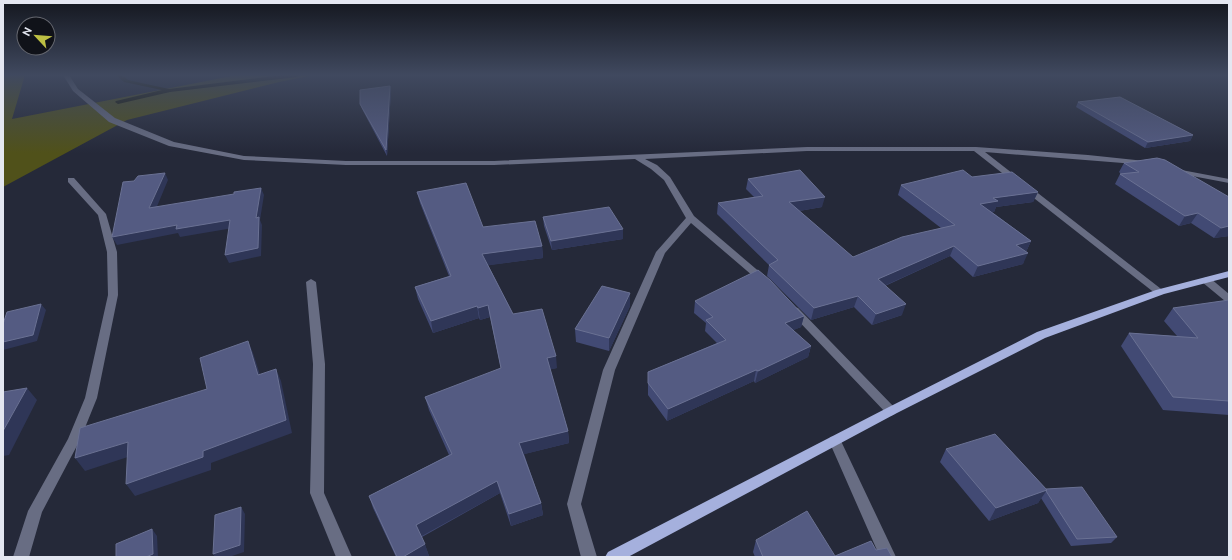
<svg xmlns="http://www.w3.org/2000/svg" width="1232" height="560" viewBox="0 0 1232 560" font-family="Ubuntu,sans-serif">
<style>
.green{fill:#50511a}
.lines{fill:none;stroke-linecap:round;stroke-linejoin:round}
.stream{fill:#141400;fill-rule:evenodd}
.minor{fill:#686d83;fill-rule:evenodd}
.major{fill:#a5b0dd;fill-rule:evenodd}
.wall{fill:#424a74}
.shaded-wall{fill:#2f3657}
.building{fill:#545b82;stroke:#6a7193}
</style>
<rect width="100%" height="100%" fill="#252939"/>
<!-- green -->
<path class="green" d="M3,75h22l-13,44 225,-44h77l-35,7 -152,38 -124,67z"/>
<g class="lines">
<!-- stream -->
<path class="stream" d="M116,75h6l6,5 41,9 113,-14h18l-3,2 -127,15 -52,12 -3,-2 1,-1 46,-11 -38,-8z"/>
<!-- minor -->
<path class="minor" d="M63,75h6l9,14 37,29 59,24 70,14 102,5h148l313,-14h169l112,8 57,6h3v4l-163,-13 180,140 -5,3 -4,-1 -182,-143h-167l-162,8 12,6 13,12 24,39 75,64 -5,3 -4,-1 -69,-59 -26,30 -50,117 -34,134 16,53h-16l-14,-53 36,-134 53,-118 30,-34 -22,-38 -13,-11 -16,-10 -141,6h-148l-102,-5 -75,-14 -60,-24 -36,-31z
M1171,168l58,11v4l-58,-11z
M68,178h6l32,36 11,38 1,43 -21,103 -17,42 -38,72 -13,45h-16l15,-46 40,-72 17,-41 23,-103 -1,-43 -9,-37 -30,-33z
M1206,277l4,1 19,16v8l-4,-1 -23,-19 -1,-2z
M311,279l5,3 9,82 -1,129 28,64h-16l-26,-64 3,-129 -7,-82z
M794,307l4,1 97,100 2,3 -2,3 -4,2 -4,-2 -97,-102 -1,-2 1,-2z
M835,436l5,1 1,4 55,116h-16l-51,-116 1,-4z"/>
<!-- major -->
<path class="major" d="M1229,271v6l-65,17 -119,44 -150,76 -267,143h-23l3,-5 279,-144 150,-76 119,-42z"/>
</g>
<!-- wall -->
<path class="wall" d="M390,86l1,5 -4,65 -25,-47 -2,-5z
M1078,102l115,33 -3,6 -45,7 -69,-41z
M1157,158l72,78 -15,2 -23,-15 -12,3 -64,-42 5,-10h1l-2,-2 5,-9z
M972,177l66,15 -5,10 -37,5 -2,5h-2l39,29 -5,11 -3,12 -50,13 -23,-21 -65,30 17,29 -30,10 -18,-18 -43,13 -44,-44 2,-11 -52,-51 1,-11 36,-6 -8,-8 2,-10 74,28 -23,4 54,46 88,-29 -43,-33 3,-10z
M417,192l66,35 59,19 1,12 -55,7 25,49 44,54 -7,1 18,62 1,12 -45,11 17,49 2,12 -32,11 -11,-33 -78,44 7,19 -1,1h-32l-23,-49 -4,-12 80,-41 -20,-45 -4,-13 76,-28 -11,-52 -10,3 -1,-2 -46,15 -15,-34 -3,-12 34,-11 -29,-73z
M543,217l80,12v10l-71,11 -8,-24z
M1229,300v115l-66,-5 -42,-64 8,-13 48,3 -13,-15 9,-13z
M695,301l109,15 -3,11 -8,3 18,16 -3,11 -53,26 -1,-2 -87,40 -19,-26v-23l69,-29 -12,-12 1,-8 -12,-10z
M630,306l-21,45 -33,-9 -1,-13z
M946,449l100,40 71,48 -6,6 -40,3 -30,-48 -3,5 -49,18 -49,-59z
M756,540l79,16 41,-6 16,7h-137l-2,-5z"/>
<!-- shaded-wall -->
<path class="shaded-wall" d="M390,86l1,5 -4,65 -1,-6z
M1193,135l-3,6 -45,7 3,-6z
M165,173l3,7 -15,36 -4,-8z
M261,188l3,7 -4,25 2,5 -1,31 -32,7 -4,-8 31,-37z
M1038,192l-5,10 -37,5 -2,5 -18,2 4,-10 13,-6z
M825,197l-3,10 -35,6 2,-11z
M1198,213l-7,10 -12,3 6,-10z
M230,220l3,8 -53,9 -2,-4 -61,12 -5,-8 65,-12z
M1229,226v10l-15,2 7,-10z
M623,229v10l-71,11 -1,-9z
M1031,241l-5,11 -15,3 5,-10z
M542,246l1,12 -59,8 -2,-12z
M954,246l-4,10 -75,34 3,-11z
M1028,253l-5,11 -50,13 5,-11z
M630,293v13l-21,45v-13z
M858,296l-4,11 -43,13 3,-12z
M41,304l5,6 -9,31 -34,9v-8z
M906,304l-4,11 -30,10 4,-11z
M488,305l2,12 -10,3 -2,-12z
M477,306l2,12 -46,15 -2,-12z
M804,316l-3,11 -19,8 3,-12z
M248,341l5,12 11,34 -6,-12z
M811,346l-3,11 -53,26 3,-12z
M556,356l1,12 -9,2 -1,-12z
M276,369l5,12 11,52 -81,30v7l-76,26 -9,-12 77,-33z
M756,370l-2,11 -87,40 1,-12z
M27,388l10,12 -28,55 -6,1v-25z
M568,431l1,12 -48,12 -2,-12z
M128,442l9,12 -52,17 -10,-13z
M497,481l3,12 -80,44 -4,-12z
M1047,490l-9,13 -49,18 7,-13z
M541,503l2,12 -32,11 -2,-12z
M241,507l4,7 -1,38 -15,5h-14l-2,-3z
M152,529l5,7 1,21h-12z
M425,544l4,12 -1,1h-25z"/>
<!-- building -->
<path class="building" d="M390,86l-4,64 -26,-46v-14z
M1120,97l73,38 -45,7 -70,-40z
M1157,158l8,2 64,37v29l-8,2 -23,-15 -13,3 -65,-42 19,-2 -15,-9z
M800,170l25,27 -36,5 64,55 49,-20 53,-12 -54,-40 62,-15 9,7 40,-5 26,20 -45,6 5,3 -18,3 51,37 -15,4 12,8 -50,13 -24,-20 -76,33 28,25 -30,10 -18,-18 -44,12 -45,-43 9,-5 -60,-57 45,-7 -15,-17z
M165,173l-16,35 85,-14v-2l27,-4 -5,30 3,-1 -1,31 -33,7 5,-35 -54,9 1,-4 -65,12 11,-55 11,-1 4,-5z
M466,183l17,44 52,-6 7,25 -60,8 31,60 29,-5 14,47 -9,2 21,73 -49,12 22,60 -32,11 -12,-33 -81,44 9,19 -22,13h-6l-28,-61 83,-42 -27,-57 76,-29 -13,-63 -10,3 -1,-2 -46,15 -16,-34 36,-11 -34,-84z
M609,207l14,22 -72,12 -8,-24z
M758,270l12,10 34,36 -19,7 26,23 -53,25 -2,-1 -88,39 -20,-26v-11l78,-32 -20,-20 7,-3 -18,-16z
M602,286l28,7 -21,45 -34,-9z
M1229,300v101l-56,-4 -44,-64 69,5 -25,-30z
M41,304l-8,31 -30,7v-18l4,-12z
M248,341l10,34 18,-6 10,51 -83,31v6l-77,27 2,-42 -53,16 5,-30 127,-39 -7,-31z
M27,388l-24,43v-39z
M995,434l52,56 -51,18 -50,-59z
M1082,487l35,50 -40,2 -31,-48 1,-1 -1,-1z
M241,507l-1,38 -27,9 2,-39z
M807,511l28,45 36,-15 5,9 11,-2 5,9h-129l-7,-17z
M152,529l1,25 -7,3h-30v-13z"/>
<!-- sky -->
<linearGradient id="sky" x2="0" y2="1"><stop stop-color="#14171f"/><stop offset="0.49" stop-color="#40495f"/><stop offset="1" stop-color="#40495f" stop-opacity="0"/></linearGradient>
<rect width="1232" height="153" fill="url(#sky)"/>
<!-- border -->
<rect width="1232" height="560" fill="none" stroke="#e4e7f1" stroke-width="8"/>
<!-- north arrow -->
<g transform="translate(36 36) rotate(296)"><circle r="19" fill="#101219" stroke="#65676f"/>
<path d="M0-3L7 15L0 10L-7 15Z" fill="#bdbf43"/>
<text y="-6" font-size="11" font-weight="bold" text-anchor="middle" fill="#e4e7f1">N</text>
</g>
</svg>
